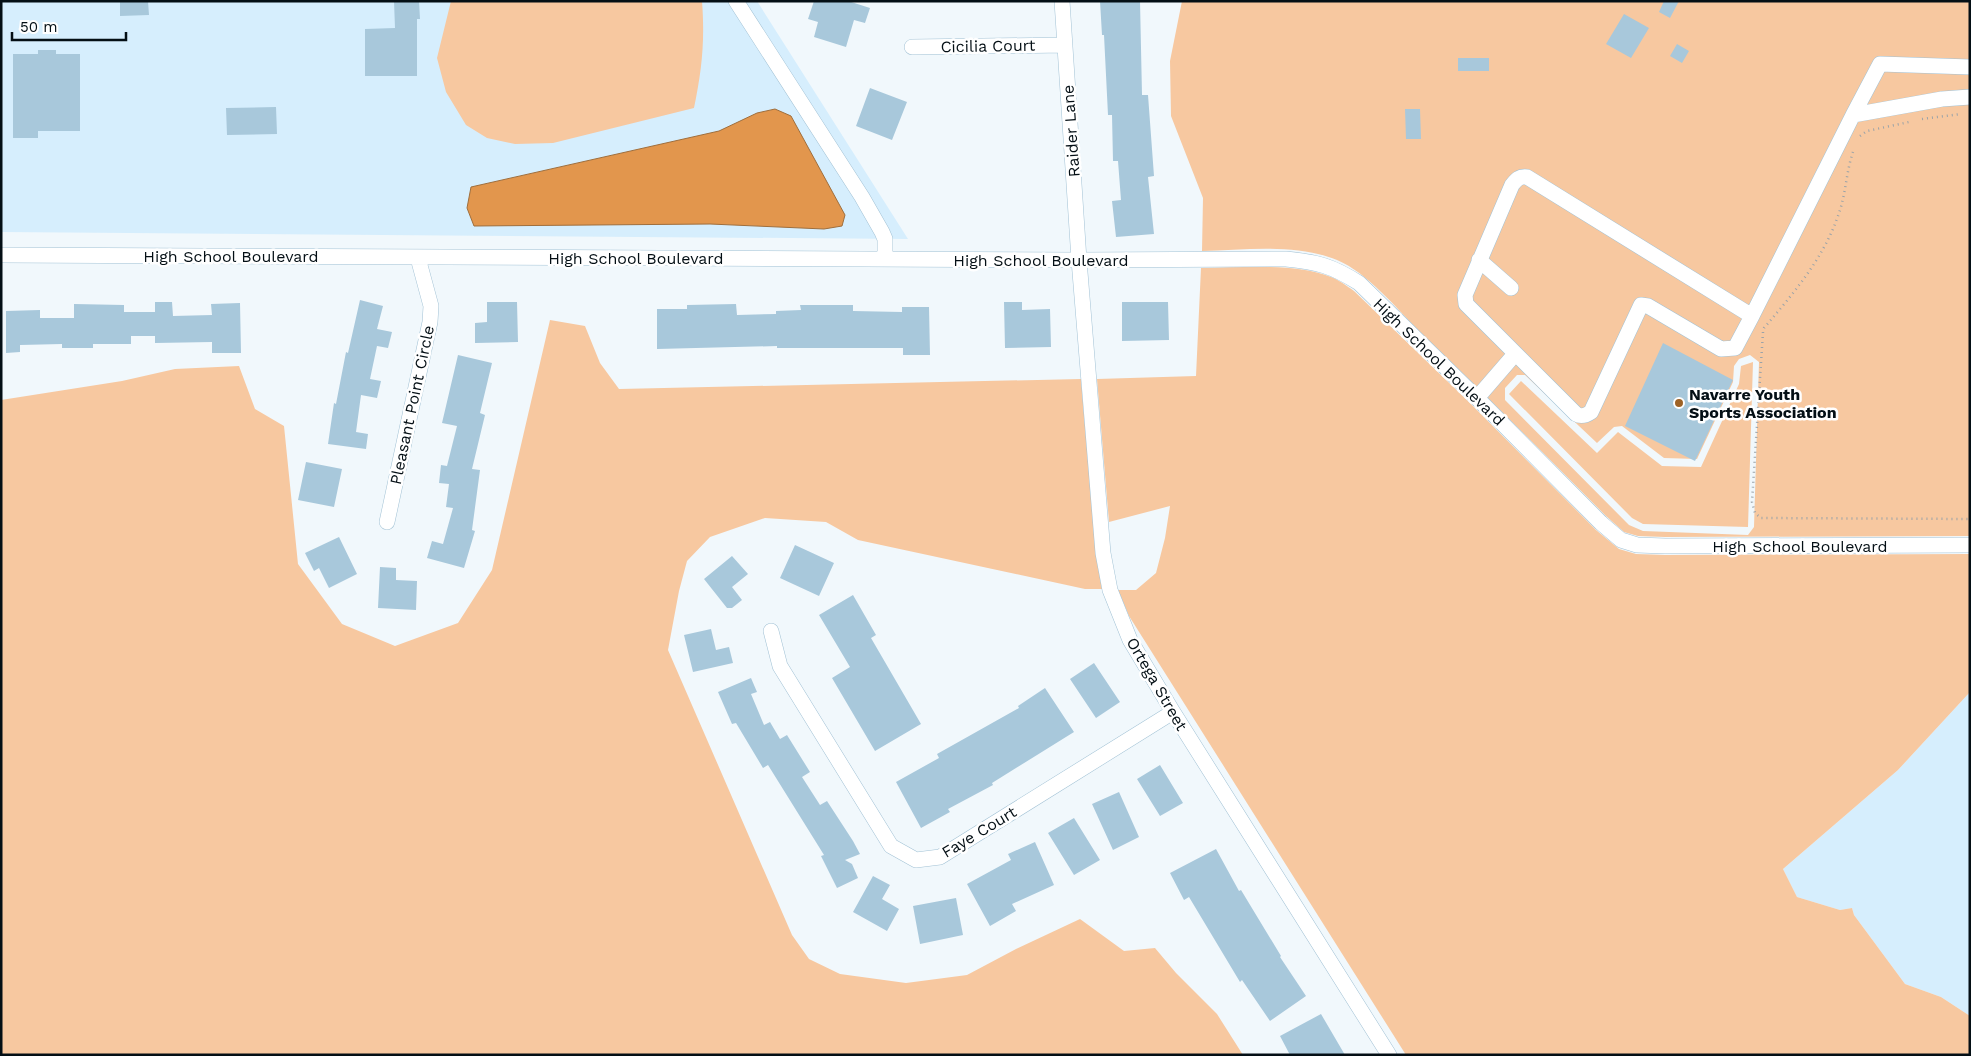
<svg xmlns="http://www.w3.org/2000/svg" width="1971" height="1056" viewBox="0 0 1971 1056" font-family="'Work Sans',sans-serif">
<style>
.built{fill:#d6eefd}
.green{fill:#f7c8a0;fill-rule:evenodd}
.water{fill:#e2964d;stroke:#9f6e3c}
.building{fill:#a8c8db}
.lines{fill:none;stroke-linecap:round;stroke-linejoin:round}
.minor-casing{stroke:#a2c2d5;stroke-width:16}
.path{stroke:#9ba3a8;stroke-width:2.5;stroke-dasharray:1 4;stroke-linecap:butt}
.minor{stroke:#fff;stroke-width:15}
.poi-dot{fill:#9e6225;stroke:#fff;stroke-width:2}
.labels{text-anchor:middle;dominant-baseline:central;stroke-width:5;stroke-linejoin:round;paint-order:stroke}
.street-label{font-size:16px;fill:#040f15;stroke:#fff}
.poi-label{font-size:16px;font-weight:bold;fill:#040f15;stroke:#fff;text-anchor:start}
</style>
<rect width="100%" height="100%" fill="#f1f8fc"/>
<!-- built -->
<path class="built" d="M1,1h756l151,238 -907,-7z
M1970,692v324l-29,-19 -36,-13 -51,-69 -2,-7 -12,2 -43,-13 -14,-28 115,-99z"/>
<!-- green -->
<path class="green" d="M451,1h251c3,40 0,68 -8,107l-141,35 -38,1 -28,-6 -21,-13 -20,-33 -9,-34z
M1182,1h788v535l-305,1 -27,-1 -14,-4 -18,-16c-62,-62 -123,-124 -186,-184 -24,-24 -52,-59 -83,-72 -41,-17 -92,-10 -135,-9l1,-53 -32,-82 -1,-55zM1750,355l9,7 -5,165 -6,8 -105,-4 -14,-6 -124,-125v-12l12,-13h8l72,68 17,-16 8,-1 42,32 33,1 36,-77 1,-16 5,-7z
M1201,268c41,0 92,-6 130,9 8,3 16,9 23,14l118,114 124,125 23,19 17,5 29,1 305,-1v138l-72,78 -115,99 14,28 43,13 12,-2 2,7 51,69 36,13 29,19v39h-564l-277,-439 -11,-26h18l20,-17 9,-35 5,-32 -61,16 -12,-143 99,-3z
M550,320l35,6 15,37 19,26 462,-10 15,175 6,35h-17l-227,-49 -32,-18 -61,-4 -55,19 -23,24 -8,30 -11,59 124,285 17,24 31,15 66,9 61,-8 49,-26 64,-30 44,32 31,-3 21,25 41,41 26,41h-1242v-655l121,-19 53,-12 64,-3 16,43 29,17 14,138 44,60 53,22 63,-23 34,-53z
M1753,362l-5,165 -105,-3 -11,-6 -123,-124 12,-13 76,72 21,-21 44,34 39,1 38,-83 2,-18z"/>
<!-- water -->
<path class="water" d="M775,109l16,7 54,99 -3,11 -18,3 -114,-5 -236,2 -7,-18 4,-21 248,-56 38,-18z"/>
<!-- building -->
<path class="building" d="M120,1h28l1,14 -29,1z
M394,1h25l1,18h-3v57h-52v-47l30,-1z
M814,1h34l22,7 -5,15 -11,-3 -8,27 -32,-10 4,-15 -10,-3z
M1100,1h40l2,94h6l6,81 -6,1 6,57 -38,3 -4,-36 9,-1 -3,-39h-5l-1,-46h-4l-4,-80h-2z
M1664,1h15l-9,17 -11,-6z
M1624,14l25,14 -18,30 -25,-14z
M1677,44l12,7 -7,12 -12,-7z
M38,50h18v4h24v77h-42v7h-25v-84h25z
M1458,58h31v13h-31z
M870,88l37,14 -15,38 -36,-14z
M276,107l1,27 -50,1 -1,-27z
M1405,109h15l1,30h-15z
M360,300l23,6 -6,23 15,3 -4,16 -11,-2 -7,33 11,2 -4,17 -16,-3 -5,37 12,2 -2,15 -38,-5 6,-41 2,1 10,-52 2,1z
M155,302h17l1,14 39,-1 -1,-11 29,-1 1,50h-29v-11l-57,1v-7h-24v8h-38v4h-31v-4l-42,1v7l-14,1v-42l34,-1v8h34v-14l50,1v7h31z
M487,302h30l1,40 -43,1v-20l12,-1z
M1004,302h18v8l28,-1 1,38 -46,1z
M1122,302h46l1,38 -47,1z
M736,304l1,11 39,-1v-3l25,-1 -1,-5h53v6l49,1v-5h27l1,48h-27v-7h-126v-2l-120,3v-40h30v-4z
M1663,343l70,37 -38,81 -70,-35z
M458,355l34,8 -12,50 5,2 -13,54 8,1 -8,60 3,1 -11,37 -37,-10 5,-17 11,3 10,-36 -7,-1 3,-23 -10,-1 2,-18 6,1 10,-40 -15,-3z
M306,462l36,7 -8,38 -36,-7z
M339,537l18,37 -28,14 -10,-20 -5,3 -9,-18z
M795,545l39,18 -15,33 -39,-18z
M732,556l16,18 -16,13 10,13 -10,8h-5l-23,-29z
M380,567l16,1v12l21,1 -1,29 -38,-2z
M853,595l23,40 -5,3 50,86 -46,27 -43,-73 18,-11 -31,-52z
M711,629l5,21 13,-3 4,16 -40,9 -9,-37z
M1094,663l26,39 -24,16 -26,-39z
M751,678l6,14 -6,2 13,31 6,-3 10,17 7,-4 23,37 -8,5 18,28 7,-4 26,40 7,13 -15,6 7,4 6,14 -21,10 -16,-32 3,-1 -56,-90 -5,3 -27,-45 -4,1 -14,-32z
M1045,688l29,44 -82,51 1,2 -45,24 2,3 -29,16 -25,-46 43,-24 -2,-4 82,-46 -1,-2z
M1160,765l23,38 -23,13 -23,-37z
M1119,792l20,45 -26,13 -21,-46z
M1074,818l26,42 -26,15 -26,-42z
M1035,842l19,43 -42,19 4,7 -26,15 -23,-42 44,-24 -3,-6z
M1216,849l23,42 2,-1 40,66 -1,1 26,39 -36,25 -28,-41 -2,2 -51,-85 -5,3 -14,-27z
M873,876l17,9 -8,14 17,10 -12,22 -34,-19z
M956,898l7,37 -43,9 -7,-38z
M1321,1014l24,41h-55l-10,-19z"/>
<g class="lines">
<!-- minor casing -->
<g class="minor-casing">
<path id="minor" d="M736,1l126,196 20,35 3,7v20
M1062,1l17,259 24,293 7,37 20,50 43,72 216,343
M912,47l153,-2
M1853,115l27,-51 90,3
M1,255l1078,5 207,-1c32,3 46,7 73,24l118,115 124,125 20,17 16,5 28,1 305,-1
M1479,260l32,28
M1752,316l-225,-139c-8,-1 -11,3 -15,8l-47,110 1,9 110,110c5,3 9,2 15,-2l50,-107 7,1 73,43 14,-1 17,-32 101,-201 89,-16 28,-2
M1477,398l38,-44
M387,522l43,-200 1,-16 -13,-48
M771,631l9,35 111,180 25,14 24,-3 233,-145"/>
</g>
<!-- path -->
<path class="path" d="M1922,119l39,-5
M1860,136l7,-5 42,-9
M1853,152c-7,20 -7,43 -15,64 -15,43 -45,78 -74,112l-1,4 -11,170 3,11 6,5 209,1"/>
<!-- minor -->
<use href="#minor" class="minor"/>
</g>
<!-- markers -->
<circle class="poi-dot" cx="1679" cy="403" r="5"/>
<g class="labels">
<!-- street labels -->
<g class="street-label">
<text transform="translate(988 46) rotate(-1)">Cicilia Court</text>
<text transform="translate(1071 131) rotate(-94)">Raider Lane</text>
<text x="231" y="256">High School Boulevard</text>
<text x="636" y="258">High School Boulevard</text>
<text x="1041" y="260">High School Boulevard</text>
<text transform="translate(1439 362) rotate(44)">High School Boulevard</text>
<text transform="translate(412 405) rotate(-78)">Pleasant Point Circle</text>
<text x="1800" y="546">High School Boulevard</text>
<text transform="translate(1157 684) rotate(60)">Ortega Street</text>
<text transform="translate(979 832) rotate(-31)">Faye Court</text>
</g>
<!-- poi labels -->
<g class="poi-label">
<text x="1689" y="394">Navarre Youth<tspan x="1689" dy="18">Sports Association</tspan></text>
</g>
</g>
<!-- border -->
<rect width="1971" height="1056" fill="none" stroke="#040f15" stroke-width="5"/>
<!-- scale -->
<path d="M12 32v8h114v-8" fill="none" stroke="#040f15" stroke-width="2.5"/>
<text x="20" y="32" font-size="15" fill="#040f15" stroke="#ffffff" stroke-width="4" paint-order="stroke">50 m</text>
</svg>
